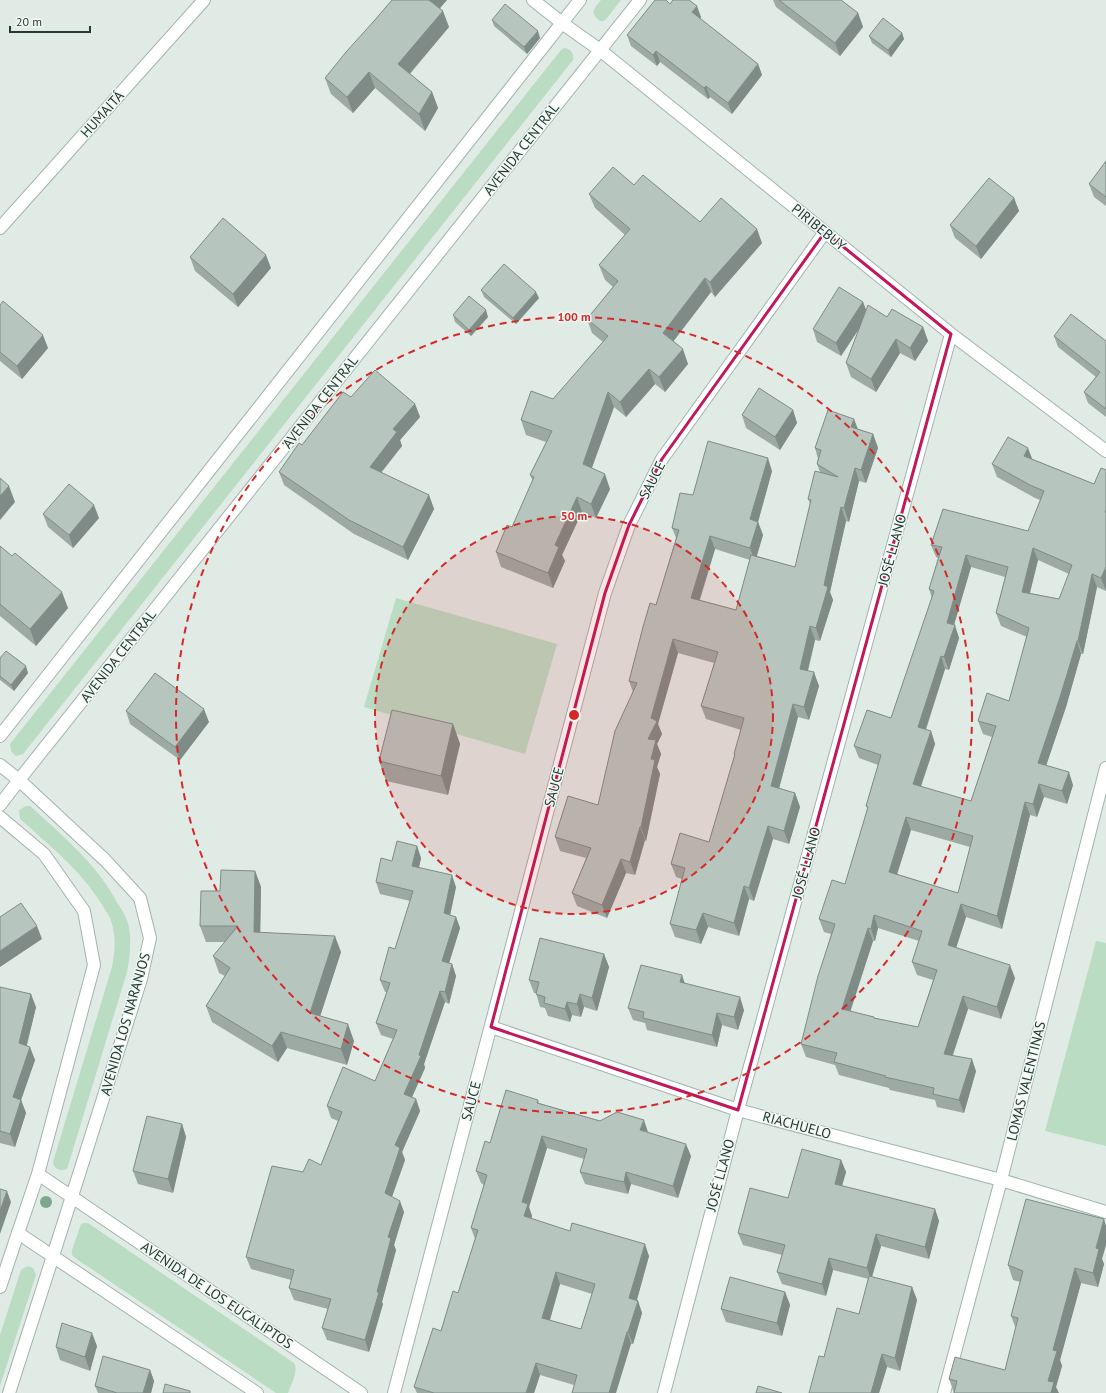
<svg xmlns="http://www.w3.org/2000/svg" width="1106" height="1393" viewBox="0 0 1106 1393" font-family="'PT Sans',sans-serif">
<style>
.green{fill:#b9dcc3}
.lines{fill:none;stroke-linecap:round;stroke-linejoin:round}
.minor-casing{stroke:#a3b3ad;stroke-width:14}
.tertiary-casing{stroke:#a3b3ad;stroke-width:14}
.minor{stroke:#fff;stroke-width:12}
.tertiary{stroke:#fff;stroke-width:12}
.tree{fill:#7da88f}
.wall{fill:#9daaa4;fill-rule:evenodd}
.shaded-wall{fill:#7f8b86}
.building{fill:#b6c6bf;stroke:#7f8b86;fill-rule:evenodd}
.marked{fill:none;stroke:#c2185b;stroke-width:3;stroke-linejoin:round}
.ring{fill:none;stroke:#d62828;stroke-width:2;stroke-dasharray:7 5}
.labels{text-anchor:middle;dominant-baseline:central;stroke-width:3;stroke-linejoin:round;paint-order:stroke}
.street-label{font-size:14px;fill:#213b34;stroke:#f1f8f4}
.centre{fill:#d62828;stroke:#f1f8f4;stroke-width:2}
.ring-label{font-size:12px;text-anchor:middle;font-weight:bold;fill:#d62828;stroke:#f1f8f4;stroke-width:3;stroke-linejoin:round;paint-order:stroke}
</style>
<rect width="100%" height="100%" fill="#e0ebe6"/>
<!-- green -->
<path class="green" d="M601,0h20l-14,18 -3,3h-4c-11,-9 -6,-12 1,-21z
M564,48c7,1 10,5 9,12l-550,694 -7,2 -5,-5 -1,-7 551,-694z
M396,598l161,46 -32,110 -161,-47z
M26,806h4c33,30 67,58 88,98 4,6 8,12 10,19 4,16 2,33 -1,49l-59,194 -1,3c-7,3 -13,0 -14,-7l59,-195c3,-15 4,-28 0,-43 -1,-6 -5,-11 -8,-16 -21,-36 -54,-62 -84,-89l-1,-9z
M1096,941l10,2v203l-61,-15z
M84,1223h4l206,140c5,8 -3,21 -6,30h-12l-201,-135 -3,-3v-5l9,-26z
M28,1266l5,2 3,7 -36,111v-51l21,-65 3,-2z"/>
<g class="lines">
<!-- minor casing -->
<g class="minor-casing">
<path id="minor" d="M533,0l29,23 38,27 351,284 155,117
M0,228l204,-228
M0,805l19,-25
M491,1027l247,83 263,70 105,32
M0,1287l18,-54
M9,1393l44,-137
M394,1393l211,-800 24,-68 33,-66 163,-227
M664,1393l74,-283 213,-776
M944,1393l57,-213 105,-412"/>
</g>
<!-- tertiary casing -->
<g class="tertiary-casing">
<path id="tertiary" d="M0,736l580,-736
M0,765l19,15 86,80 35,38 10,40 -9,41 -88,277
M19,780l621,-780
M0,817l44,37 40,57 10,54 -56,209 -20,59 239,160
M38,1174l323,219"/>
</g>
<!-- minor -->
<use href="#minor" class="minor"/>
<!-- tertiary -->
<use href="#tertiary" class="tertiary"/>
</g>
<!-- trees -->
<circle class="tree" cx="46" cy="1202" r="6"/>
<!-- wall -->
<path class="wall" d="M392,0h55l-7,8 9,19 -39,47 22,18 6,16 -13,23 -50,-43 -22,25 -22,-19 -6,-16z
M773,0h68l17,13 5,14 -23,29 -64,-49z
M670,4l31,13 -1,2 58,45 4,11 -30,39 -22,-17 -2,2 -48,-37 -3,4 -26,-20 -4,-11z
M492,20l48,18 -13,16 -33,-28z
M902,33l2,6 -13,18 -19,-14 -3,-7z
M1106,161v45l-12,-9 -5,-13z
M634,185l66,37 62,21 -47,54 -4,-5 -38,50 15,22 -23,28 -10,-8 -29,33 -12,-10 -22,61 18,21 -14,29 -14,-6 -20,43 3,6 -12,27 -52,-21 -5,-15 16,-25 21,-46 -3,-6 16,-33 -20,-7 -5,-15 32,-21 50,-57 -11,-9 -5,-14 26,-32 -8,-7 -6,-15 26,-30 -30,-27 -6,-14z
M1014,198l5,13 -38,48 -26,-21 -5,-13z
M190,257l81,11 -33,39 -43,-36z
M481,290l58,8 -23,26 -32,-27z
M863,302l3,8 21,7 36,10 5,14 -13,20 -15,-8 -24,39 -25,-15 -5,-14 13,-34 -18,27 -24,-14 -4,-13z
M0,305l48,43 -26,31 -22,-18z
M453,315l35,2 -17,19 -16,-14z
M1054,336l52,5v76l-18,-14 -4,-11 12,-15 -38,-30z
M351,397l64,7 5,13 -20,23 2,6 -21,27 48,22 5,14 -26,51 -54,-26 -70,-49 -5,-13 23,-27z
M793,410l4,13 -17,27 -34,-22 -4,-13z
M854,419l4,10 15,5 5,14 -12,35 -7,-2 -10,41 -3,-1 -16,71 3,8 -13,41 -5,-1 -7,31 11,15 -10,34 -11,-3 -19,71 16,5 5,14 -11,37 -16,-5 -19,62 -5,-2 -10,37 -31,-9 -7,17 -26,-7 -5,-13 12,-45 -6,-2 -5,-13 38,-22 26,-86 -1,-2 7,-24 -35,-11 -5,-13 13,-43 -36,-10 -20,71 4,10 -5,10 4,10 -4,13 3,7 -14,67 -1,-1 -10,35 -9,-2 -19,45 -30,-12 -5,-13 14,-35 -26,-7 -5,-14 43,-32 35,-113 -4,-11 27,-76 20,-67 -4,-10 21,-33 79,-24 -14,51 5,13 -6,21 38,11 15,-63 -2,-5 12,-27 -3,-8 1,-5 -3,-11zM715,549l35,11 -14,50 -36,-10z
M1032,459l62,25 12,-14v121l-9,-4 -14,67h-2l-15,53 -20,58 27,20 -6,19 -23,-7 -7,20 -7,-2 -28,114 -36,-12 -10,30 59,31 -14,41 -33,-10 -15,46 23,16 -12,42 -27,-6 -2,-7 -45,-10 -1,-2 -50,-13 -4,-10 -29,-8 -5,-13 30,-110 -7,-2 -5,-13 26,-35 23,-75 -2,-3 12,-41 -19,-7 -5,-12 37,-28 41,-120 -3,-9 9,-31 -2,-1 -5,-12 97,-14 12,-31 -5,-2 -38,-21 -5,-13zM1038,560l31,14 -10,25 -29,-6zM971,567l34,10 -9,36 5,13 26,11 -18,64 -31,20 5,13 9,3 -21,64 -50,-14 14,-43 -4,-13 -5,-1 19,-61 4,1 10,-32 -5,-13zM911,830l59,17 -12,46 -61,-19zM878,928l41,13 -7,21 5,13 16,5 -15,47 -44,-9v-1l-24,-6 23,-70h2z
M43,514l56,4 -26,30 -25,-21z
M0,546l68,62 -32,38 -36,-30z
M0,658l28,15 -14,18 -14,-11z
M126,711l83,11 -29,38 -50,-36z
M453,724l7,20 -12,51 -62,-14 -7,-20z
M417,846l4,12 -2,9 37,20 -6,28 6,2 4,11 -11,35 3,1 4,12 -7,28 -4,-2 -21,62 1,4 -13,29 4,2 4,12 -18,41 3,8 -13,37 12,15 -10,33 2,5 -14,52 1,2 -14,48 -42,-12 -5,-12 6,-19 -34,-9 -5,-12 2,-8 -40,-11 -5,-12 57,-85 18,-7 17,-44 -7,-3 -4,-12 48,-25 18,-42 -12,-4 -5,-12 11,-31h-2l-5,-12 15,-31 15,-48 -30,-7 -4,-12 16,-21z
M255,871l6,16 -1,45 81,20 -21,64 34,25 -7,24 -60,-17 -9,14 -66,-40 -6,-16 19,-30 -6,-3 -6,-17 12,-14h-19l-6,-16 20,-35z
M604,954l5,13 -12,44 -13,-4 -3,10 -9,-2 -2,7 -22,-6 -3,-8 -5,-1 -4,-14h-2l-5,-13z
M685,983l59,27 -6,20 -16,-5 -5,22 -70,-17 -2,-7 -12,-3 -5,-12z
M0,987l36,20 -9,38 8,15 -14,40 5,13 -11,34 -15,-4z
M538,1100l1,3 61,18 48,11 43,24 -13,42 -47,-14 -3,10 -43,-10 -5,-12 4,-13 -37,-11 -18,59 3,9 -1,3 118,37 -12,44 1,1 4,12 -9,31h-2l-57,41 -34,-10 -6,18h-117l-3,-6 44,-94 17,-54 -4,-11 13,-43 -3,-2 -5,-12 14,-28zM560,1284l32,10 -11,35 -31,-9z
M182,1124l4,13 -13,56 -35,-9 -5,-13z
M841,1160l5,12 -4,14 93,23 4,12 -10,38 -48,-13 -9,31 40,10 5,13 -17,71 -13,-4 -8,26h-70l15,-36 35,-43 10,-35 -36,-9 -7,26 -44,-12 -5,-12 5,-17 -39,-10 -5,-12z
M1102,1259l2,5 -6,23 -17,-4 -21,77 2,6 -6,21 -102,6 -5,-14 56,-9 11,-41 -5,-13 9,-34 -7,-2 -5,-15z
M785,1292l5,13 -8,31 -56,-14 -5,-13z
M97,1346l-7,25 -30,-11 -4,-13z
M150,1370l4,11 -3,12h-53l-3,-7z"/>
<!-- shaded-wall -->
<path class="shaded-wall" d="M428,0h19l-13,15z
M697,6l4,11 -5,7 -4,-12z
M443,11l6,16 -45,53 -6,-16z
M858,13l5,14 -23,29 -5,-13z
M538,31l2,7 -13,16 -3,-7z
M902,33l2,6 -13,18 -3,-7z
M656,51l4,11 -3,4 -4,-11z
M758,64l4,11 -30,39 -4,-11z
M369,72l6,16 -22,25 -6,-16z
M706,86l4,11 -2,2 -4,-11z
M432,92l6,16 -13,23 -6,-17z
M1014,198l5,13 -38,48 -5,-13z
M757,229l5,14 -47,54 -5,-15z
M266,255l5,13 -33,39 -5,-13z
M705,278l6,14 -43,56 -5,-15z
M536,292l3,6 -23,26 -3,-6z
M863,302l5,13 -27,41 -5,-13z
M486,310l2,7 -17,19 -2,-6z
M923,327l5,14 -13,20 -5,-13z
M43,335l5,13 -26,31 -5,-13z
M896,339l4,14 -24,39 -5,-13z
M683,349l5,15 -23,28 -6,-15z
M649,369l6,15 -29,33 -6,-15z
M608,392l6,15 -26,71 -5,-14z
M415,404l5,13 -20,23 2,6 -27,34 -5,-13 23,-38z
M793,410l4,13 -17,27 -5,-13z
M854,419l5,14 -8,-6z
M873,434l5,14 -12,35 -5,-13z
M1028,448l5,13 -9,-5z
M768,458l4,13 -14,51 5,13 -8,26 -5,-13v-29z
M855,468l4,13 -10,41 -5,-14z
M605,474l5,15 -14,29 -5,-14z
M9,486l6,16 -15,18v-24z
M429,495l5,14 -26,51 -5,-13z
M577,497l5,15 -20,43 3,6 -12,27 -5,-15 7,-28z
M94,505l5,13 -26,30 -4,-13z
M841,507l5,14 -16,71 3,8 -13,41 -4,-13 8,-43z
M710,536l5,13 -19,62 -5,-13z
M1033,548l5,12 -11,44 -5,-12z
M966,555l5,12 -20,68 4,-10 4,13 -10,32 -5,-13 3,-34z
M1106,567v24l-5,-13z
M1092,574l5,13 -14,67 -5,-13z
M62,592l6,16 -32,38 -6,-17z
M810,626l5,14 -10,42 -5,-13z
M673,639l5,14 -20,71 4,10 -5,10 4,10 -4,13 3,7 -14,67 -5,-14 10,-68 -3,-20 3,-21z
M1077,641l4,13 -15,53 -23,68 -5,-12z
M941,656l4,13 -23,71 -4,-13z
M26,666l2,7 -14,18 -3,-6z
M814,672l5,14 -10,34 -5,-13z
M793,704l5,13 -22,83 -5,-14z
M204,709l5,13 -29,38 -5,-13z
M453,724l7,20 -12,51 -7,-19z
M931,731l4,13 -18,53 -4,-13z
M1069,772l4,13 -6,19 -5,-13z
M1039,784l5,13 -7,20 -4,-13z
M795,793l5,14 -11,37 -5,-13z
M1025,802l5,13 -28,114 -5,-13z
M906,817l5,13 -17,54 -5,-12z
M768,826l5,13 -19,62 -5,-13z
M640,827l5,13 -10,35 -5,-13z
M417,846l4,12 -4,19 -5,-11z
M621,859l5,14 -19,45 -5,-13z
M255,871l6,16 -1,61 -6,-16z
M452,875l4,12 -8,38 -4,-12z
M744,886l5,13 -10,37 -5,-13z
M961,904l5,13 -13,41 -5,-13z
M703,913l5,14 -7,17 -5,-14z
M874,915l4,13 -3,13 -4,-12z
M456,917l4,11 -14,45 -4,-12z
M37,926l5,13 -42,28v-16z
M868,928l5,13 -26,81 -5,-13z
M335,936l6,16 -25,77 -6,-16z
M604,954l5,13 -12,44 -5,-13z
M452,964l4,12 -7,28 -4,-12z
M1010,965l5,13 -14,41 -4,-12z
M682,975l4,12 -6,-5z
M440,991l5,11 -21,62 1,4 -17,38 -4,-12 15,-39z
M31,994l5,13 -12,49 -5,-13z
M580,994l4,13 -3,10 -4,-13z
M963,996l5,13 -19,57 -5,-12z
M740,997l4,13 -6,20 -4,-13z
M567,1002l5,13 -2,7 -5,-13z
M717,1013l5,12 -5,22 -5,-12z
M348,1024l6,17 -7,24 -6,-16z
M281,1032l6,16 -9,14 -6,-16z
M30,1047l5,13 -14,40 5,13 -11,34 -5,-13 3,-37z
M972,1059l4,12 -12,42 -5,-13z
M416,1099l4,12 -18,41 3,8 -16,45 -4,-12 10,-48z
M644,1120l4,12 -8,-2z
M182,1124l4,13 -13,56 -5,-14z
M542,1136l5,12 -18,59 3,9 -4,12 -4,-12 -2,-14z
M686,1144l5,12 -13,42 -5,-12z
M841,1160l5,12 -7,24 -4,-12z
M626,1172l5,12 -3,10 -4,-12z
M7,1191l4,11 -11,32v-23z
M400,1201l4,11 -10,33 2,5 -14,52 1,2 -14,48 -4,-12 12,-48 11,-55z
M935,1209l4,12 -10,38 -4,-12z
M1104,1219l2,7v19l-4,14 2,5 -6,23 -5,-14 3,-25z
M876,1234l5,12 -10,34 -4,-12z
M645,1244l4,12 -15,54 -5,-12z
M829,1258l4,12 -7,26 -4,-12z
M1075,1268l6,15 -21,77 2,6 -6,21 3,6h-8l-3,-12 5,-31z
M556,1272l4,12 -13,46 -5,-12z
M912,1287l5,13 -17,71 -5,-13z
M785,1292l5,13 -8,31 -5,-13z
M638,1301l4,12 -9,31 -5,-12z
M627,1332l4,12 -15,49h-7z
M92,1333l5,13 -7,25 -5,-14z
M882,1354l5,13 -8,26h-8z
M536,1363l4,12 -6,18h-8z
M150,1370l4,11 -3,12h-8z"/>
<!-- building -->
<path class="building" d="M392,0h37l14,11 -45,53 34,28 -13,22 -50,-42 -22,25 -22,-19 21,-26 28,-31z
M655,0h11l4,4 3,-4h16l8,6 -5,6 66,52 -30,39 -22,-17 -2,2 -48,-37 -3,4 -26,-20z
M779,0h62l17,13 -23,30z
M505,4l33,27 -14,16 -32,-27z
M883,18l19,15 -14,17 -19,-14z
M1106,161v36l-17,-13z
M613,167l21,18 9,-10 57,47 21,-24 36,31 -47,53 -5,-4 -42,55 20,16 -24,28 -10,-8 -29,33 -12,-10 -25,72 22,10 -14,30 -14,-7 -22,48 4,2 -11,26 -52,-21 11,-27 5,2 22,-50 -4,-2 22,-44 -31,-11 10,-29 22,8 55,-63 -21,-17 31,-38 -19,-16 31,-36 -41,-35z
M989,178l25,20 -38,48 -26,-21z
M223,218l43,37 -33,39 -43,-37z
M504,264l32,28 -23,26 -32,-28z
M839,287l24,15 -27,41 -23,-14z
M469,296l17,14 -17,20 -16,-15z
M3,301l40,34 -26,31 -17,-14v-47z
M868,305l19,12 5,-8 31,18 -13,21 -14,-9 -25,40 -25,-16z
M1071,314l35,27v68l-22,-17 16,-20 -46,-36z
M375,370l40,34 -22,25 4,3 -27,35 59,28 -26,52 -54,-27 -70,-48 20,-29 3,2 41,-53 8,5z
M759,388l34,22 -18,27 -33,-22z
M828,410l26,9 -3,8 22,7 -12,36 -6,-2 -11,40 -3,-1 -17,78 4,2 -12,41 -6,-2 -10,43 14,3 -10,35 -11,-3 -22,82 24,7 -11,38 -16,-5 -19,62 -5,-2 -10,37 -31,-10 -7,17 -26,-6 15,-56 -14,-4 9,-31 29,9 26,-88h-1l10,-36 -43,-12 17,-54 -45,-13 -22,79 6,3 -9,18 8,1 -5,19 4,1 -14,67h-1l-10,35 -9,-3 -19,46 -30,-12 19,-45 -36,-11 13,-41 30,9 17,-74 22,-48 -8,-2 14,-54 7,-24 6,2 23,-75 -7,-2 8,-35 13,2 15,-54 60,17 -18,61 8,3 -8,26 -40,-12 -19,62 45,12 15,-55 44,12 16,-67 -3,-1 7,-28 23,6 -21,-13 4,-14 -6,-2z
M1008,437l20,11 -4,8 70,28 7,-16 5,2v40l-1,2h1v55l-5,11 -9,-4 -14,67h-1l-16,53 -23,69 31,9 -7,19 -23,-7 -6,20 -8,-2 -28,114 -36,-12 -13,41 62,20 -13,42 -34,-11 -19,58 28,5 -13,41 -26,-6 1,-6 -49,-11 1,-1 -52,-14 3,-9 -36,-9 17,-68 17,-52 -16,-5 13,-39 13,4 23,-77 -2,-1 15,-51 -27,-9 13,-36 24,8 43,-127 -5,-2 13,-42 -11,-2 12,-36 85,22 16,-40 -14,-6 -38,-21zM1033,548l39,17 -13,34 -37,-7zM966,555l42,12 -12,46 33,15 -20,73 -22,-8 -9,28 18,5 -25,75 -58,-17 18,-53 -13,-4 23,-71 3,1 11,-32 -8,-2zM906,817l67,19 -15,57 -69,-21zM874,915l48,16 -10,31 25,8 -19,57 -44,-9v-1l-32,-8 26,-81 3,1z
M0,478l9,8 -9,10z
M69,484l25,21 -25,30 -26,-21z
M0,546l12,10 3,-3 47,39 -32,37 -30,-25z
M6,651l20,15 -15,19 -11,-9v-18z
M155,673l49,36 -29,38 -49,-36z
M392,710l61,14 -12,52 -62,-15z
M397,841l20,5 -5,20 40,9 -8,38 12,4 -14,44 10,3 -7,28 -5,-1 -21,64 2,1 -17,38 12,5 -21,46 5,3 -15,45 15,8 -12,36 3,1 -14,54h2l-14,48 -43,-12 9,-29 -42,-11 5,-18 -48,-13 26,-91 31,6 6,-13 12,6 21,-53 -15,-6 16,-39 32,14 22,-51 -21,-7 14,-40 -10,-3 9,-33 6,2 18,-58 -37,-9 5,-24 11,3z
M221,870l34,1 -1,61 81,4 -25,77 38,11 -7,25 -60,-17 -9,14 -66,-40 24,-38 -17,-12 25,-30h-38l1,-35h19z
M21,903l16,23 -37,25v-34z
M540,938l64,16 -12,44 -12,-4 -3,10 -10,-2 -2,7 -21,-6 1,-6 -9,-3 3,-12 -10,-2z
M641,965l41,10 -2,7 60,15 -6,20 -17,-4 -5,22 -69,-17 1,-6 -16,-4z
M0,987l31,7 -12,49 11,4 -17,50 8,3 -11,34 -10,-3z
M506,1090l32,10 -1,3 63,18 17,-9 27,8 -4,10 46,14 -13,42 -47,-14 -2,10 -44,-10 7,-23 -45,-13 -20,66 6,2 -4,12 46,15 2,-8 73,21 -16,54 9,3 -10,31h-1l-18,61h-37l5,-18 -41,-12 -10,30h-92l-20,-6 19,-59 8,3 12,-40 5,2 20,-63 -7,-2 16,-53 -11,-4 9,-30 5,2zM556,1272l39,12 -14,45 -39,-11z
M147,1116l35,8 -14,55 -35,-8z
M802,1149l39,11 -6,24 100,25 -10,38 -49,-13 -9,34 -38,-10 -7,26 -45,-12 8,-27 -47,-12 12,-45 38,10z
M0,1189l7,2 -7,20z
M1026,1199l78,20 -8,29 3,1 -6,24 -18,-5 -22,82 4,1 -9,30 6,1 -3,11h-97l3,-12 -8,-2 6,-22 50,13 13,-52 -7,-2 12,-45 -15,-6z
M869,1276l43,11 -17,71 -13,-4 -11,39h-62l10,-37 5,1 13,-49 22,6z
M730,1277l55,15 -8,31 -56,-14z
M62,1323l30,10 -7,24 -29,-10z
M103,1356l47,14 -7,23h-26l-22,-7z
M165,1384l25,7v2h-27z
M758,1386l24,7h-26z"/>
<!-- marked area -->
<path class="marked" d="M825,232l126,102 -213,776 -247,-83 114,-434 24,-68 33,-66z"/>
<!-- distance rings -->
<circle cx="574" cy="715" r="199" fill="#d62828" fill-opacity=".12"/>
<g class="ring">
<circle cx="574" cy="715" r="199"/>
<circle cx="574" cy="715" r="398"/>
</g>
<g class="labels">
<!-- street labels -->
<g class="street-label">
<text transform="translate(102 114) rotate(-48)">HUMAITÁ</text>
<text transform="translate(521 149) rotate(-52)">AVENIDA CENTRAL</text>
<text transform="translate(819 227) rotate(39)">PIRIBEBUY</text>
<text transform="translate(320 402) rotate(-52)">AVENIDA CENTRAL</text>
<text transform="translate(652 480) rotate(-63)">SAUCE</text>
<text transform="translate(892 550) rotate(-75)">JOSÉ LLANO</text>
<text transform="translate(118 656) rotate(-52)">AVENIDA CENTRAL</text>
<text transform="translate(554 787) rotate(-75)">SAUCE</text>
<text transform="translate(806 863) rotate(-75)">JOSÉ LLANO</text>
<text transform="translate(125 1024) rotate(-74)">AVENIDA LOS NARANJOS</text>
<text transform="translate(1026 1081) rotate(-76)">LOMAS VALENTINAS</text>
<text transform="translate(471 1101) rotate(-75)">SAUCE</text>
<text transform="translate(797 1125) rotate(15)">RIACHUELO</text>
<text transform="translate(720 1175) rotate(-75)">JOSÉ LLANO</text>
<text transform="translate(217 1295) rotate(34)">AVENIDA DE LOS EUCALIPTOS</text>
</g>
</g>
<circle cx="574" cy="715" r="6" class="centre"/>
<g class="ring-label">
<text x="574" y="321">100 m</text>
<text x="574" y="520">50 m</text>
</g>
<!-- scale -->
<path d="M10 26v6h80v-6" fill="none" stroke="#213b34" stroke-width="2"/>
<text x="16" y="26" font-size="12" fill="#213b34" stroke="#f1f8f4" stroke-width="3" paint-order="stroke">20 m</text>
</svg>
